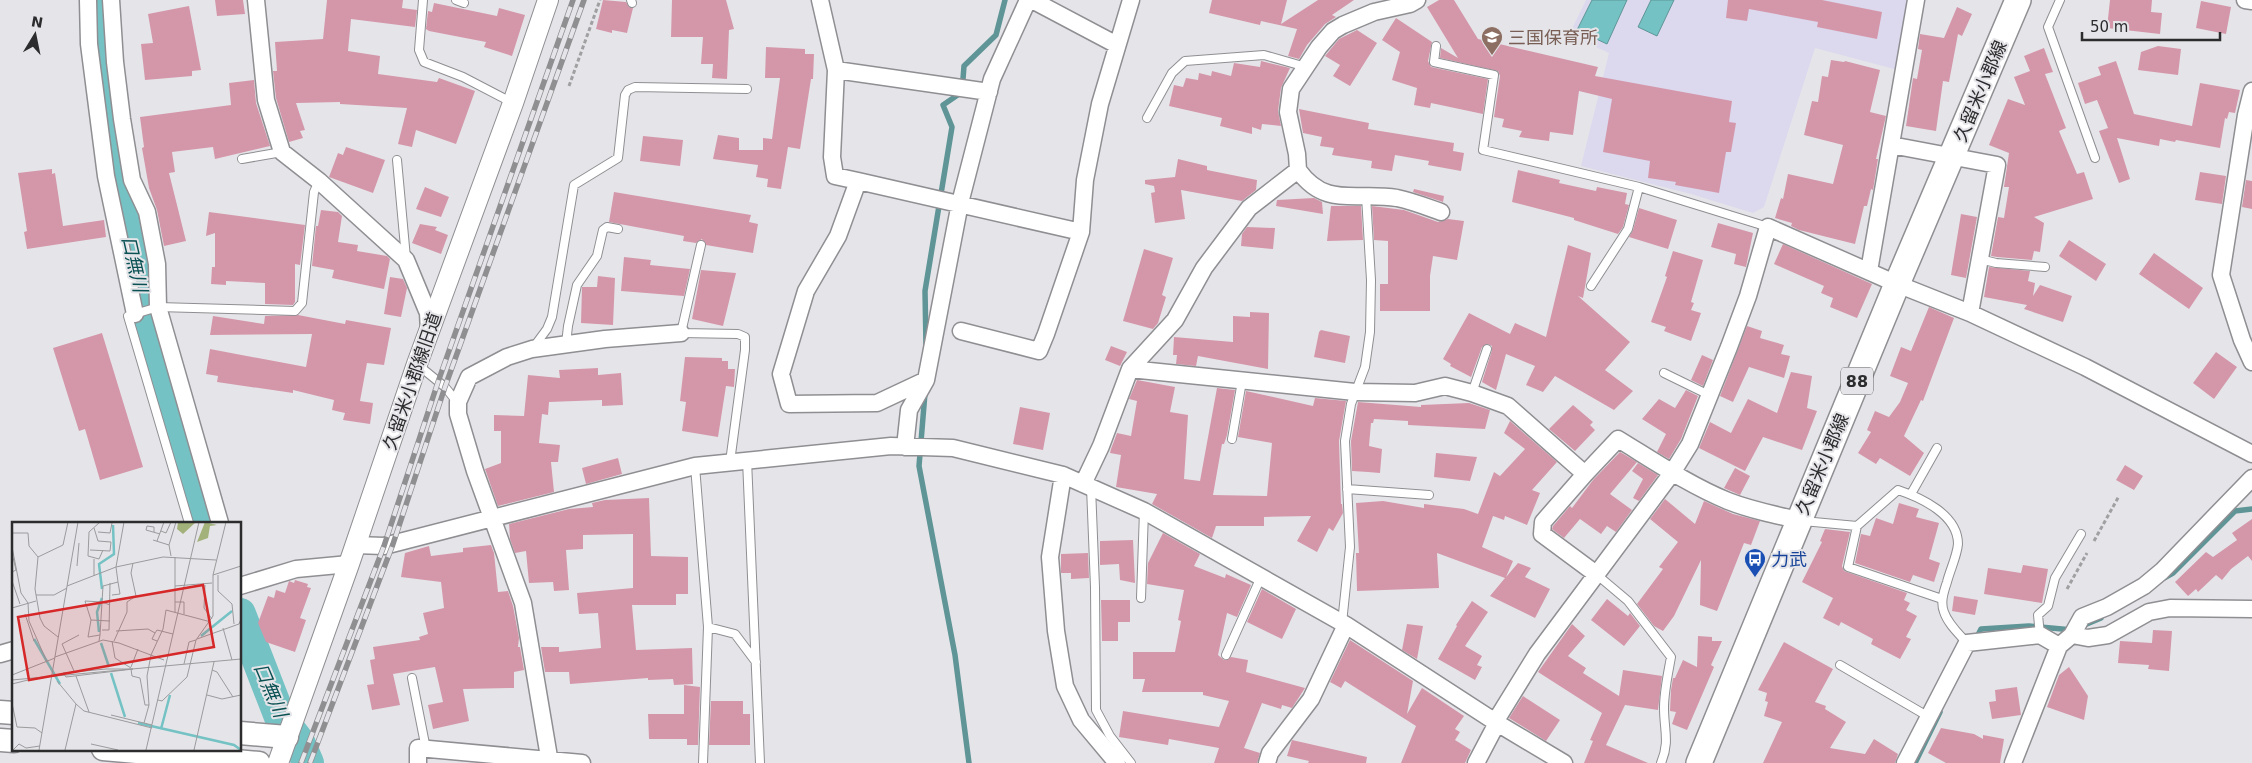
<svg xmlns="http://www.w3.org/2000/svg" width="2252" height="763" viewBox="0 0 2252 763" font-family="'DejaVu Sans','Noto Sans JP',sans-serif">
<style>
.education{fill:#dcd8ee}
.water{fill:#75c2c4;stroke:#5f9597}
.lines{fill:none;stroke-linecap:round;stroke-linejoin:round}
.stream{stroke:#5f9597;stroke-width:5.5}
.river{stroke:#75c2c4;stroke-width:32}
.building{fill:#d497aa}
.service-casing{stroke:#8f8f93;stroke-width:10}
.minor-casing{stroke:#8f8f93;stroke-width:19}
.tertiary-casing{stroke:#8f8f93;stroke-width:22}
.secondary-casing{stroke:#8f8f93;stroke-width:25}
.primary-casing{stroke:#8f8f93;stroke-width:28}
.path{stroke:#a0a0a3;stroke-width:3;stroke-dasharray:4 2.5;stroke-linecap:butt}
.service{stroke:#fff;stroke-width:8}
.minor{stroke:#fff;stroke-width:16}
.tertiary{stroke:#fff;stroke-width:20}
.secondary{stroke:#fff;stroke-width:22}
.primary{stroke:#fff;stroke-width:25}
.rail-casing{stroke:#8f8f92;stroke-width:5.5}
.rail{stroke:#e5e5e9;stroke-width:4;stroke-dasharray:11;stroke-linecap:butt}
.labels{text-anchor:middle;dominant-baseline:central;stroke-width:4;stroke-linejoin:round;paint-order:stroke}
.shield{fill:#e5e5e9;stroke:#646466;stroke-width:1}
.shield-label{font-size:16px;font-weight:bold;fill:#2c2c2e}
.education-label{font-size:18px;fill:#785e54;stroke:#e5e5e9;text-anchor:start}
.street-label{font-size:18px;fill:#2c2c2e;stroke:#e5e5e9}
.transit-label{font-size:18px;fill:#164399;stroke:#e5e5e9;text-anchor:start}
.water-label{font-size:19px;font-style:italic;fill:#0a5153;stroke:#e5e5e9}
.inset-river{fill:none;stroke:#75c2c4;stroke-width:2.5}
.inset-road{fill:none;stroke:#9b9b9e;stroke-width:1}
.view{fill:#d62828;fill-opacity:0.15;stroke:#d62828;stroke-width:2.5}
.inset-edge{fill:none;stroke:#2c2c2e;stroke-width:2.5}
</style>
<rect width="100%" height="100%" fill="#e5e5e9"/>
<!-- education -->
<path class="education" d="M1586,0h322l-10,70 -83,-22 -51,159 -11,6 -62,-19 -110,-28 28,-113 -40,-18z"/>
<!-- water -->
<path class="water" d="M1592,0h35l-20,44 -30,-14z
M1651,0h23l-17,36 -19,-9z"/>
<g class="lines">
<!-- stream -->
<path class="stream" d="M926,346l-1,-55 27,-164 -9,-22 19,-13 2,-26 32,-31 9,-35
M925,393l-6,73 36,189 14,108
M2164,578l9,-5 62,-62 17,-2
M2082,626l19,-8
M1976,639l5,-10 48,-3 44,4
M1915,763l25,-51"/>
<!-- river -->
<path class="river" d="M95,0v22l23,171 30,129 56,201
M240,614l40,103 19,25 9,21"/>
</g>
<!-- building -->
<path class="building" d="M215,0h28l2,14 -28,2z
M327,0h76l-1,8 15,2 -2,17 -64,-8 -3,32 32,5 -2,18 59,8 2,-4 36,13 -19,53 -40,-14 -4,17 -14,-3 9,-36 -67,-4v-2l-44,1 9,27 -5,1 3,7 -14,4 -13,-44 -3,-27h4l-2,-29 48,-3z
M603,0l23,2 3,5 4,1 -6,25 -15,-3v3l-16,-4z
M672,0h54l8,29 -5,1 -2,49 -15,-1 1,-14h-12l2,-27h-32z
M1212,0h75l-6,24 37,-24h36l-22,15 4,2 -11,7 -18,21 -8,14 -11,-3 9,-27 -36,-8 -1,4 -51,-12z
M1439,0h15l24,39 120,28 -3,9 137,25 -3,21 7,1 -5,29h-5l-7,41 -44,-8 1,-3 -28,-4 2,-17 -47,-9 9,-53 -33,-8 -6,44 -23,-3 -1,9 -30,-4 3,-6 -20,-4 2,-8 -10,-2 6,-41 -2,-5 -58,-13 1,-10 17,10 -31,-51z
M1728,0h94l60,12 -5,27 -60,-12 1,-5 -69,-13 -2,12 -21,-3z
M2110,0h42l-1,12 11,1 -2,21 -53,-6z
M2201,1l30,6 -5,27 -30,-6z
M434,3l63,13 2,-8 26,7 -13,41 -28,-9 2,-5 -57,-11 -3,-2 2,-18 4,1z
M189,6l12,64 -9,1v5l-47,4 -4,-36 12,-1 -5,-29z
M1957,7l15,7 -10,22 -4,-2 -9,48 -6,-1 -7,50 -30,-5 7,-48 4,1 5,-29 -4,-1 2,-15 24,4z
M1396,18l36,24 -4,19 3,6 57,12 -5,35 -52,-11 -1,5 -16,-3 3,-17 -25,-8 8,-28 -18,-12z
M1357,30l20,13 -27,43 -17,-10 7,-11 -15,-9 14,-17z
M2158,46l23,3 -3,26 -40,-5 3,-18z
M766,47l39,2v5h9l-1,25h-2l-11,70 -12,-2 -7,42 -14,-2 1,-8 -12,-2 2,-12 -45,-6 5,-24 21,3v12h24v-12l9,1 8,-61h-15z
M2044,48l9,24 -8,2 21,54 -7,3 18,43 7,-2 9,27 -59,18 10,6 -4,29 -6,-1 -2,9 -35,-3 -6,-1 7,-39 6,1 5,-31h-5l5,-34 -20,-8 19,-46 17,6 -11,-28 16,-6 -6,-15z
M1831,60l13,2 1,-1 35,9 -10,42 16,4 -10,43h2l-5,31 -2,-1 -4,17h-3l-9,38 -56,-14 -8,-4 1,-3 -17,-5 6,-20 2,1 5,-25 45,10 10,-39 -39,-10 8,-34 6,1 4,-26 6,1z
M1261,61l29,7 -9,20 -3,23 3,15 -19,-2 -1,6 -9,-3v7l-32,-8 2,-8 -53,-12 5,-21 9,2 3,-9 12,2 1,-7 12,3 1,-5 19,5 3,-13 26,4z
M2116,61l18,53 58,12 8,-43 40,7 -5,23 -6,-1 -2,7 -2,-1 -5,30 -44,-8 -1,2 -15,-3 -1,7 -42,-8 13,41 -11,4 -20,-52 9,-3 -11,-28 -12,4 -7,-21 23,-8 -3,-8z
M254,80l2,23 14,43 -55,13 -2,-12 -41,5 3,20 -6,1 17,68 -22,5 -7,-36 -8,-22 -7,-40 2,-1 -4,-30 91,-12 -2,-22z
M1299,109l70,14 -1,6 86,14 -1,8 11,2 -3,18 -33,-6 1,-4 -34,-6 -3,16 -21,-3 1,-7 -40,-6 2,-7 -14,-2 2,-9 -19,-4z
M643,136l40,4 -3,26 -40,-5z
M346,147l39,13 -12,33 -44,-16 9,-24 5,2z
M1178,159l29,7v4l50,10 -1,10 -14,11 -61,-11 4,29 -30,4 -4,-30 4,-1 -1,-6 -9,-2v-4l30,-3z
M52,169v5l3,-1 8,53 41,-6 2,17 -79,12 -3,-17 3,-1 -9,-58z
M1518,170l42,10 -1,3 37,8 1,-4 30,6 -2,11 4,1 -6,22 -5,7 -44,-14v-2l-62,-16z
M2200,172l26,4 -4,28 -27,-4z
M2246,180l6,1v28l-10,-2z
M425,187l24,10 -8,20 -25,-8z
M1414,189l30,7 -1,6 -30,-10z
M614,192l137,23 -2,7 9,2 -5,29 -47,-8 -4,-6 -6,4 -13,-2 1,-5 -75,-14z
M1314,198l8,4 1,12 -47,-8 1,-6z
M1331,206h30l2,34 -36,1z
M1372,206l32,4 34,12 10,-3 16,2 -7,39 -24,-4 -3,20v35h-50v-27h8v-43l-14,-1z
M1639,208l38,12 -9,29 -39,-12 4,-7z
M321,210l17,2 4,4 -4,26 20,3 -1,6 30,5 3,3 -6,30 -52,-11 2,-8 -22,-4 4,-40h2z
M209,212l96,13 -5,40 -5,-1v38l-2,3 -28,-1v-21l-39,-2v4l-15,-1 1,-17h3v-34l-9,3z
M1961,214l16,3 -11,61 -15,-3z
M1718,223l35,10 -7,34 -12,-3 2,-10 -25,-7z
M420,224l17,3 -2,3 13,5 -7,19 -29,-11z
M1247,227l28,1 -2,21 -32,-3 1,-12z
M2069,240l37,24 -10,17 -37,-25z
M1783,244l89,40 -15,34 -27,-11 3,-9 -12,-5 3,-7 -50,-22z
M1568,245l23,8 -8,45 -5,-2 52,46 -25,28 28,21 -19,19 -59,-34 -12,16 -17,-7 9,-19 -29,-12 -10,36 -14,-8 10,-32v-4l-4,-2 -6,3 -11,30 -21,-11 1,-2 -8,-5 26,-46 41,21 5,-11 31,14z
M1144,249l29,9 -11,37 4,2 -8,26 -5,6 -30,-8z
M1673,251l30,9 -12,42 3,1 -3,7 10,3 -10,28 -27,-10 2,-4 -15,-5 16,-45 -2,-1z
M2154,253l49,35 -14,21 -50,-35z
M624,257l27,3 -1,5 40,4 -6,27 -63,-5z
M1989,267l41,4 -2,10 7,2 -2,13 7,-11 32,11 -9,26 -39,-13 3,-4 -43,-8z
M701,270l35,3 -13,53 -31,-7z
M598,276l17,2 -2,47 -32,-2 1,-36h15z
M390,277l13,2 4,9 -6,29 -17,-3z
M1929,307l25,11 -31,83 -2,-1 -17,36 20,17 -14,23 -30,-18 -4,6 -18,-11 13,-21 -4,-2 8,-19 14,6 11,-15 8,-19 -18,-7 11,-29 10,4z
M1250,312l19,1 -1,56 -70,-13 -2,10 -20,-2 1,-9h-4l1,-18 59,5v-26l17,1z
M298,315l47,9 1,-4 45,8 -7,37 -17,-2 -7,38 13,2 -3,21 -27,-4 2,-7 -13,-3 2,-10 -41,-10v3l-76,-11 1,-6 -12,-2 4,-25 96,18 6,-33 -102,1 3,-19 51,8 1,-8z
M1747,326l15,5 -2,7 24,7 -3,9 9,2 -6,22 -35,-11 -16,35 -13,-6z
M1321,330l29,6 -5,27 -31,-6 5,-25z
M102,333l41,134 -43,13 -15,-51 -6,2 -26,-83z
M1111,346l16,6 -7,14 -15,-6z
M2216,352l21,15 -23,32 -21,-16z
M1702,355l11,5 -10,26 -12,-6z
M685,357l37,1v3h6v8h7l-1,18 -8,-1 -8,51 -36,-6 4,-29 -6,-1z
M598,368v7l23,-2 2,32 -21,1v-6l-53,2 -1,13 -6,-1 -3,29 21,2 -2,17h-7l3,30 -56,14 -13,-37 16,-6v-32h-7v-16l30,1 4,-41 32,3 -1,-8z
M1791,372l21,4 -5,32 10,3 -15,39 -39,-13 -18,34 -46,-23 11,-26 21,11 17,-34 29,14z
M1137,380l38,7 -5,25 18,3 -4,64 16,2 17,-93 18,2 -8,45 -3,9h-2l-9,51 54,1 5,-53 -34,-6 8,-46 67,15 2,-8 31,3 -7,40 2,63h1l1,9 -10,18 -4,-3 -12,24 -20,-11 14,-25 -47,1v9h-48l-4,12 -60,-34 5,-10 -41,-7 5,-32 -11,-2 1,-4 6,-16 14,3 6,-35 -8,-2z
M1686,390l12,6 -17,43 -12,20 -12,-7 9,-18 -24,-15 17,-20 16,9z
M1358,402l63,5v-2l48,-2 21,7 -5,19 -77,-4v-4l-34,-2 -1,4h-2l-2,23 13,3 -2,24 -12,-1 -16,-1 -1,-30z
M1573,405l20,17 -3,3 5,5 -20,21 -26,-22z
M1020,407l30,6 -7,37 -30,-6z
M1510,421l47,41 -25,28 8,3 -13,32 -22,-9 -1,4 -11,-4 -11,31 31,14 -7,16 12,-14 13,5 -6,9 25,12 -15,29 -45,-22 15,-18 -68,-25 2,35 -82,3 -1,-38h3l-3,-50 27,-2 41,7v-4l40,5 14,5 16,-42 6,4 25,-27 -21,-16z
M1620,452l17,10 -27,32 22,16 -16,22 -9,-6 -6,8 -21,-15 -16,19 -12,-9 1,-3 17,-20 2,2 21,-28z
M1436,453l41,4 -7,24 -36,-4z
M618,458l4,16 -36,10 -4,-16z
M1638,463l20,12 -19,26 -6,-3 10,-19 -11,-8z
M2125,465l18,11 -9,14 -18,-10z
M1735,468l15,8 -10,19 -16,-7z
M649,498l2,58 37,1v37h-12v11h-44l4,45 56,-2 1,36 -19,1 -1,-6 -25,1v-2l-78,6 -1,-12h-24l-4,-25h18v5l42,-4 -3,-35 -19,1 -2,-21 56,-5v-54l-50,1v14l-17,1 3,40 -15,1 -1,-9 -24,1 -3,-32 -11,2 -5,-14 -1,-15 60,-15 24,-2 -1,-4 13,-3z
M1665,499l30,25 9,-23 29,13 27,7 -9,24 -7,-2 -27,68 -17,-6 1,-45 -27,56 -11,15 -9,-5 -17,-22 26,-35 -4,-2 19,-25 -28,-23z
M1899,503l20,6 -3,8 23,6 -10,36 11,4 -6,19 -21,-7 -3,7 -55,-19 6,-29 9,2 6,-18 17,6z
M2252,519v42l-4,-5 -17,13 -9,11 -6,-5 -18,17 -2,-3 -8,7 -13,-14 31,-30 7,5 24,-17 -5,-7z
M1825,529l25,3 -8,34 2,5 63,22 -3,7 6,3 -4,7 11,6 -11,21 5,2 -11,20 -29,-15 2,-5 -32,-17 -2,4 -16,-8 10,-20 -31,-16 20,-40 -2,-1z
M1163,533l37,21 -6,12 31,12 1,-4 25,11 -14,32 -10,-4 -9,42 6,5 7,-3 17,3 -2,12 59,16 -13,20 -10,-3 -1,4 -19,-6 -18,45 16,5 -3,10h-43l5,-15 -50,-9 -1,6 -49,-8 4,-26 96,16 10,-26 -26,-6v-3h-61l3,-13h-12v-27h42l6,-31 -3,-1 6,-30 -37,-6 1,-21z
M1133,540l2,43 -15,-3 -1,-16 -19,1v-24z
M491,545l3,8 4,39 10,-1 5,15 6,32 -1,9h2l4,23 -10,2v16l-51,1 6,32 -36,8 -5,-24 15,-3 -8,-35 -42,7 7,31 -28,5 -5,-25 7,-1 -4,-24 5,-1 -2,-12 47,-7 -1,-3 9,-3 -5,-21 21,-5 -3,-26 -40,-5 4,-24 24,-7 2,10 32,-4v-4z
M1088,553l1,25 -18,1v-6h-10v-19z
M2023,565l25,4 -6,34 -58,-9 4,-26 33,5z
M295,580l13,4 -1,3 4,1 -11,30 6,2 -11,32 -29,-10 -8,-19 10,-27 6,2 2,-8 9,3 4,-12 5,2z
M1262,589l34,20 -14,30 -35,-17z
M1954,596l24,4 -3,15 -23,-4z
M1607,599l21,17 2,-3 10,13 -16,20 -33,-26z
M1101,600h29v22h-12v19h-16z
M1472,601l16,11 -23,34 17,10 -5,9 5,2 -7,13 -37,-21 19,-33 -1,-1z
M1407,624l16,2 -6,33 -15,-9z
M1572,624l13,12 -17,20 18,12 -3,5 36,23 4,-26 39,6 -4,34 -33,-5 -19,40 42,18h-64l9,-22 -3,-1 12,-27 -64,-41z
M2153,630l19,1 -3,40 -21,-2 1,-4 -31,-2 2,-22 32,2z
M1698,636l14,1v4h10l-11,24 3,2 -27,63 -15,-6 4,-12 -6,-1 1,-21 2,-12h2l8,-18 14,7z
M1350,640l63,41 -6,33 15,-26 42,28 -9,13 5,3 -5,8 16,10 -6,13h-64l15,-37 -71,-45 -4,7 -11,-6z
M1784,642l49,27 -18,33 11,4 -1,3 21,13 -16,26 35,6 9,-15 24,15 -3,9h-132l19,-41 -18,-6 4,-14 -3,-1 2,-8 -9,-3z
M2069,667l19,29 -4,24 -37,-13 12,-32z
M684,685l16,2 -2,58h-11v-6h-38l-1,-25h36z
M2017,687l4,28 -29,4 -3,-17 7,-1 -1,-11z
M1523,696l37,24 -14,21 -37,-23z
M711,701h32v13h7v31h-41z
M1941,728l33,6 9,5v-4l21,4 -4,24h-54l-18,-10z
M1292,740l75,17 -1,6h-58l1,-2 -22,-5z"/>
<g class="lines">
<!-- service casing -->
<g class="service-casing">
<path id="service" d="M423,0l-4,50 5,12 39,15 50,26
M456,0l8,3
M631,0l1,3
M2060,0l-12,27 47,131
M1436,46l-2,16 60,13 -11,75 156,37 129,40
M1147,118l25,-45 13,-12 79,-6 42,12
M242,159l40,-7
M397,160l9,98
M701,245l-20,88 57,1 7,3v13l-15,112
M1980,259l16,4 49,4
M1591,286l37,-57 11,-42
M566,344l2,-18 9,-41 20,-29 6,-26 4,-3 11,2
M533,348l14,-19 5,-12 22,-132 44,-27 7,-63 3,-5 7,-3 112,2
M418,365l27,22 12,15
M1664,373l45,22
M1472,393l15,-44
M1232,439l10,-58
M747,460l13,303
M695,466l13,161 -5,136
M1091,487l4,100 1,123 14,26 21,27
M1347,489l82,6
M1911,494l26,-46
M1803,521l54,5 41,-36c24,8 60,25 60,54 -1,12 -8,26 -11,38 -3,9 -7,20 -3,30 4,12 15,22 23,31
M189,523l-61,-207 30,-9 137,4 7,-8 12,-111 5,-11
M1857,526l-9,41 94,32
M1596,574l32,27 43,56c-3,17 -7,34 -7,51 0,22 6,34 -3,55
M1141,598l3,-87
M1342,623l8,-76 -5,-106 6,-37 14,-37 5,-35 1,-52 -5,-84
M708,627l27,7 21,28
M2040,635l-2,-20 10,-9 7,-28 26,-44
M1226,655l35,-78
M1840,665l89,52
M412,678l14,71"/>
</g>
<!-- minor casing -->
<g class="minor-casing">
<path id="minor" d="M88,0l1,44 17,132 29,138
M111,0l4,62 7,57 10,61 15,32 10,52 1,43 62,216
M256,0l10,100 16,52 37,29 87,79 22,53 1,18
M820,0l16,70 -4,87 3,19 23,5 -20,55 -32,55 -25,83 8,30 88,-1 49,-23 -17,30 -4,37
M1032,0l85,45
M2245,0l7,1
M836,70l153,22
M2252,91l-6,24 -25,160 21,65 10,22
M1891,145l106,20 -27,148
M1298,170c28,39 58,21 99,28 15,3 30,9 44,14
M858,181l223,51
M1869,271l47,-271
M961,331l78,20 7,-17 35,-102 4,-52 15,-76 31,-104
M1130,369l225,23 60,1 30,-7 27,7 36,13 77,68 -42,48 -1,12 54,40
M926,380l34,-177 32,-124 36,-79
M1585,474l33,-35c36,22 71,46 110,62 23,9 47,14 71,19
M1063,475l-13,82 6,74 9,55 16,34 36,43
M1083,484l18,-38 29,-77 45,-49 29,-52 45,-60 49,-38 -1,-16 -9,-42 3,-23 28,-42 14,-16 10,-6 31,-13 36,-8 7,-4
M355,545l29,1 311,-80 196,-20 62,2 110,27 81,36 202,114 151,98 67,40
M240,586l56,-17 53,-5
M2072,635l16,3 20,-3 41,-23 21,-4 82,1
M0,654l14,-4
M1495,722l42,-68 135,-181 18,-29 39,-97 19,-51 20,-69 129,57 73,29 115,54 167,87
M418,763v-15l164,15
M550,763l-27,-160 -48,-132 -17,-57v-12l11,-25 38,-20 25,-8 73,-10 76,-6
M1267,763l3,-10 41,-54 35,-74
M1476,763l21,-40
M1905,763l62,-120 73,-8 19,11
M2013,763l46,-117 13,-11 10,-18 25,-10 37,-21 18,-15 90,-93"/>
</g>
<!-- tertiary casing -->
<g class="tertiary-casing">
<path id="tertiary" d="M278,763l71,-199 68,-200 96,-261 35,-103"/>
</g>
<!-- secondary casing -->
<g class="secondary-casing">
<path id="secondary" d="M0,712l14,1
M240,733l47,4
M0,740l14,1
M103,749l156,14"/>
</g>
<!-- primary casing -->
<g class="primary-casing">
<path id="primary" d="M1699,763l198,-479 121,-284"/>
</g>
<!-- path -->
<path class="path" d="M569,86l31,-86
M2094,541l25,-45
M2067,589l20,-36"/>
<!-- service -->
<use href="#service" class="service"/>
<!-- minor -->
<use href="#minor" class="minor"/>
<!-- tertiary -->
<use href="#tertiary" class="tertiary"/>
<!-- secondary -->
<use href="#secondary" class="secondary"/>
<!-- primary -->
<use href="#primary" class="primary"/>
<!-- rail casing -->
<g class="rail-casing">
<path id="rail" d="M301,763l83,-217 54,-164 135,-382
M310,763l83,-219 52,-157 139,-387"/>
</g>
<!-- rail -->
<use href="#rail" class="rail"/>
</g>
<!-- icons -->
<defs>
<g id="school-pin" transform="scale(1.125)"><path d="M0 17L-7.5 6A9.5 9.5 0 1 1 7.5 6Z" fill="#8d6e63" stroke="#e5e5e9"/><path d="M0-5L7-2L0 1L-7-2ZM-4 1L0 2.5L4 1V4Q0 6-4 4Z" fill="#fff"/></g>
<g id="bus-pin" transform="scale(1.125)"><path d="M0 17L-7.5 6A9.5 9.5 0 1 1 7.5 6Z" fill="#1a4fb4" stroke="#e5e5e9"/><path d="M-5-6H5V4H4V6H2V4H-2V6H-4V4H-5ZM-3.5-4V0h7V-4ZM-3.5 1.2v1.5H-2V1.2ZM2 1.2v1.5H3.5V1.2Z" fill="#fff"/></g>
</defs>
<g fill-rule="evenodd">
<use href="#school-pin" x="1492" y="37"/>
<use href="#bus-pin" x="1755" y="559"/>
</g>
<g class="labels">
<!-- shield labels -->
<rect class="shield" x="1841" y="367.5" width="32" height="27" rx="4"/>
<g class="shield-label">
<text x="1857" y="381">88</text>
</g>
<!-- education labels -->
<g class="education-label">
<text x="1508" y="37">三国保育所</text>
</g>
<!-- street labels -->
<g class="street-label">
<text transform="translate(1980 91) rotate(-67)">久留米小郡線</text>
<text transform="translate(412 381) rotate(-71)">久留米小郡線旧道</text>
<text transform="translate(1822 464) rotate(-67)">久留米小郡線</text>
</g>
<!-- transit labels -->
<g class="transit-label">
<text x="1771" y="559">力武</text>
</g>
<!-- water labels -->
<g class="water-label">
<text transform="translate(135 264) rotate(77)">口無川</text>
<text transform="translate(271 690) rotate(67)">口無川</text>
</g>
</g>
<!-- overview -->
<g transform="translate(12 522)">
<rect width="229" height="229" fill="#e5e5e9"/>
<path d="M166,0h18l-13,12 -6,-5zM193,0l12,3 -7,1 -2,12 -11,4z" fill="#a3b27b"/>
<path class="inset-river" d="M90,67l-3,-25 15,-10 -1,-29M87,110l-2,-20 5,-14M189,114l31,-25M22,117l26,45M89,121l8,24M99,151l14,44M126,201l96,22 7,5M149,207l9,-34"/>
<path class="inset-road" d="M88,0l-11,10 -1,24 11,3 4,-9M149,9l5,2 5,-11M86,10l12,1 2,-10M142,10v-5l-7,-1 -1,4 14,4M0,11h16l1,13 9,11 -3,32 5,29 4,8 14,11M141,18l16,5M145,19l7,-19M0,25l9,46 7,10 1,18 18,41M78,28l20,1 1,-9 -13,-1 -4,-13M0,31l4,17 -4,2M159,34l-2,-11 7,-23M26,35l25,-12 5,-23M163,35v55M65,44l2,-23M201,53l28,-9M206,53v16l14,13 2,20M82,54v-17M0,59l8,23M193,63l-1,23 8,11M55,64l49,-19 47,-10 53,3M163,64l37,-3M24,73h18l13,-7M100,73l8,-1 -2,-12M163,80h9v12M0,86l24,-7M13,92l9,27M79,98l19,1M211,106l9,32M90,108h7l1,-47M104,109l32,-2 7,4 -3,6 5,2M143,111l2,-3 16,4M88,113l2,-33 8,3M185,117l42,-15 2,-5M87,119l1,-6 -12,2 3,-17 -6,-19 17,1 1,-16 15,-4 -2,-15 8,-45M100,119l3,17 16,10M102,119l13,-29v-10l9,-6 -5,-23 2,-10M139,133l12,-26 3,-19 45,12M43,135l48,-17 16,3 45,17M172,142l5,-22 7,-2M119,145l7,-18M94,147h27l-67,8 -3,-4zM119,147l1,7 8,2 5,27h4M200,148l5,2 16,25M62,149l-12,-27 17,-9M0,153l43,-17M64,154l13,36M0,158l229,-21M45,159l19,23M0,162l16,-4M195,173l15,4 19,-4M146,178l4,1 25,-24 9,-37 17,-24v-41l13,-53M0,181l5,24 18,1 7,5M99,193l41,10M132,201l5,-18 -2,-29 4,-21M79,222l27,6M1,228l6,-6 7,4 14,-2M27,228l39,-228M53,228l11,-46 8,7 68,17M134,228l53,-228M182,228l20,-88"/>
<path class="view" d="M191,63l11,62 -185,33 -11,-63z"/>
<rect width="229" height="229" class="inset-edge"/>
</g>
<!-- north arrow -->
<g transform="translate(35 35) rotate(10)" stroke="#e5e5e9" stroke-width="4" paint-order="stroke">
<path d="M0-4L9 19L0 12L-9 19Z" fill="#2c2c2e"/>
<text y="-8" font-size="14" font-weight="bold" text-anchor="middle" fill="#2c2c2e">N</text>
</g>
<!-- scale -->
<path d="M2082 32v8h138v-8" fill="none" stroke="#2c2c2e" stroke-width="2.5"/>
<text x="2090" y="32" font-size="15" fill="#2c2c2e" stroke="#e5e5e9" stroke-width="4" paint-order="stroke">50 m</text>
</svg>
